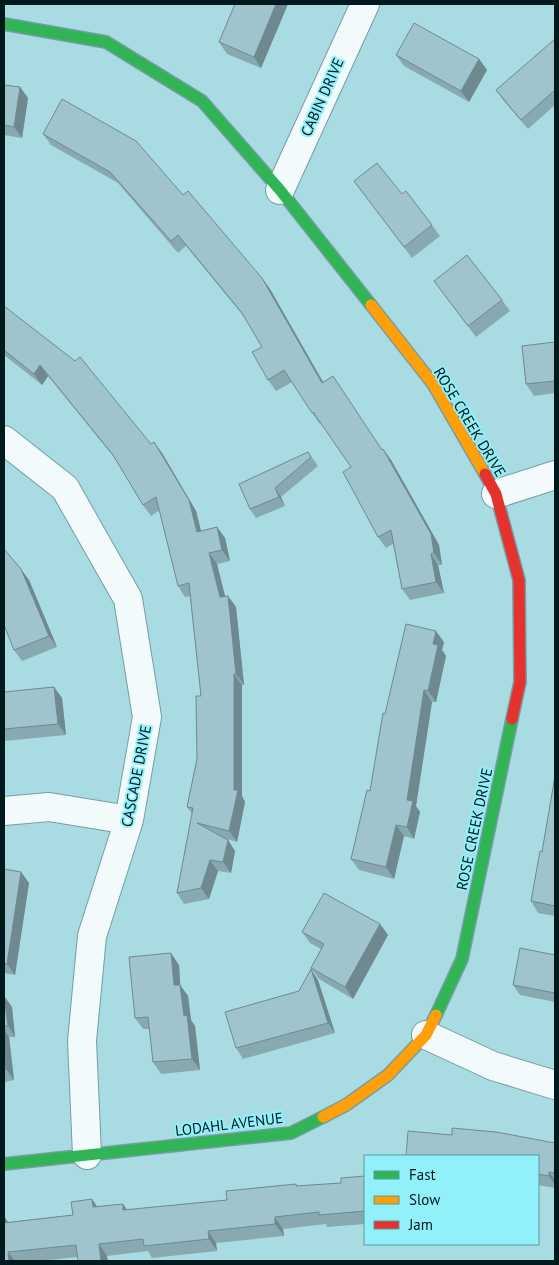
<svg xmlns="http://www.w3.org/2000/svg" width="559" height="1265" viewBox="0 0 559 1265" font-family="'PT Sans',sans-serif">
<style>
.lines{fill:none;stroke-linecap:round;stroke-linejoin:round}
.street-casing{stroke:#749ea3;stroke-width:30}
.fast-casing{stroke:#749ea3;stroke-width:14}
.slow-casing{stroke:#749ea3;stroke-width:14}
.jam-casing{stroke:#749ea3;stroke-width:14}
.street{stroke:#f2fafb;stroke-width:28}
.fast{stroke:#30b455;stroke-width:11}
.slow{stroke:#ff9f0a;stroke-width:11}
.jam{stroke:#e5322d;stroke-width:11}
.wall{fill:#89a9b0}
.shaded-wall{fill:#6f8990}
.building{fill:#9fc4cd;stroke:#6f8990}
.labels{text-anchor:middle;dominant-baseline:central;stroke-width:4;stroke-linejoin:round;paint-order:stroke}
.street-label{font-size:15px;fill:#00191c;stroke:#91f0fa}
</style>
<rect width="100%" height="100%" fill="#a9dce2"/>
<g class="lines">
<!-- street casing -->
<g class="street-casing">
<path id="street" d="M280,190l85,-186
M4,440l61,48 63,111 19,118 -18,103 -37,116 -10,105 5,114
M496,494l59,-19
M4,811l45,-4 80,13
M426,1035l67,31 62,19"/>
</g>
<!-- fast casing -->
<g class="fast-casing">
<path id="fast" d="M4,24l102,18 96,59 78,89 91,115
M436,1015l26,-56 50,-240
M4,1164l287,-31 32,-16"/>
</g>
<!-- slow casing -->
<g class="slow-casing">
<path id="slow" d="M371,305l62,79 52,90
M323,1117l23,-12 42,-30 38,-40 10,-20"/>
</g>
<!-- jam casing -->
<g class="jam-casing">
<path id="jam" d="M485,474l11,20 23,86 1,102 -8,37"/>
</g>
<!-- street -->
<use href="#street" class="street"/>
<!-- fast -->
<use href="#fast" class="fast"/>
<!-- slow -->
<use href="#slow" class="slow"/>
<!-- jam -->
<use href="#jam" class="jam"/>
</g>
<!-- wall -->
<path class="wall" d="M235,4h53l-27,64 -34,-14 -8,-12z
M555,39v66l-27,24 -25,-29 -7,-10z
M396,55l83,4 8,11 -18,32 -65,-36z
M4,85l16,2 8,11 -6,40 -18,-3z
M43,134l140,61 79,83 8,11 54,94 58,67 1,-1 8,11 48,85 3,20h-4l6,28 -34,7 -8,-11 -9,-45 -7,4 -8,-11 -27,-70 -30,-44 -1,1 -8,-11 -20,-31 -16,9 -8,-11 -6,-33 -17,-29 -59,-72 -8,7 -60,-70 -67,-38z
M354,181l48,13 30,31 8,11 -28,22z
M434,281l68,19 8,11 -34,26z
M4,306l147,138 11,9 34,58 5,20 16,-4 8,11 5,23 -13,3 8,32h3l8,11 8,78h-2v111l3,6 -8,40 -10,-3 8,12 -4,22 -13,-2 -9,28 -25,5 -7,-11 15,-79 -5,-7 10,-48 4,-63 -11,-100 -5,1 -7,-11 -18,-76 -9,6 -8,-11 -26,-44 -69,-85 -6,9 -38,-30z
M555,342v51l-21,3 -8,-12z
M308,452l10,14 -37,31 4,9 -29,12 -6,-9z
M29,580l28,67 -35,14 -8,-11z
M444,642l-2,8 4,6 -10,46h-4l-16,104 4,6 -6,27 -10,-3 -10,43 -35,-9 -8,-11 19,-68 15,-77z
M54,687l8,11 4,37 -62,6v-49z
M555,776v140l-17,-3 -7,-12 11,-49z
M4,869l17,3 8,11 -14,92 -11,-2z
M380,924l8,11 -35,64 -34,-20 -8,-11 10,-19 -11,-6 -8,-11z
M555,954v48l-35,-7 -7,-10z
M179,965l1,20 8,11 3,24 4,6 5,44 -39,4 -8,-12 -3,-33h-7l-8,-11z
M318,980l17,53 -92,26 -7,-11 63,-57z
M4,996l8,11 3,30h-6l5,43 -10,2z
M555,1143v45l-17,-3v-29z
M365,1176v48l-38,3 -1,-3 -43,5 1,7 -68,7 1,8 -65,7 -4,-7 -41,5 -29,1 -39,4h-35l4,-39 65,-7 19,-16 5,8 26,-3 4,6 100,-10 70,-14 44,-3z"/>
<!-- shaded-wall -->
<path class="shaded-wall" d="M276,4h12l-27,64 -7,-11z
M479,59l8,11 -18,32 -8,-11z
M20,87l8,11 -6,40 -8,-11z
M262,278l8,11 60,106 -8,-12z
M40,365l8,11 -6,9 -8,-11z
M154,442l8,11 34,58 8,32 -7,-11z
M383,449l8,11 48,85 3,20 -8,-12z
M275,488l6,9 4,9 -6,-9z
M217,527l8,11 5,23 -8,-11z
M209,553l8,11 11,44 -8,-11z
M431,554l7,11 6,28 -8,-11z
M21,569l8,11 28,67 -8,-11z
M228,596l8,11 8,78 -8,-11z
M436,631l8,11 -2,8 4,6 -10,46 -8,-11 5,-47z
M234,674l8,11v111l3,6 -8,40 -8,-11 5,-41z
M54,687l8,11 4,37 -8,-11z
M424,690l8,12 -16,104 4,6 -6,27 -7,-12v-27z
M396,825l8,11 -10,43 -8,-12z
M228,840l7,11 -4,22 -8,-11z
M210,860l8,11 -9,28 -8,-11z
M21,872l8,11 -14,92 -8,-11z
M380,924l8,11 -35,64 -8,-12z
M171,953l8,12 2,31 -7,-11z
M311,969l7,11 17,53 -7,-10z
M180,985l8,11 3,24 4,6 5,44 -8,-11 -8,-43z
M4,996l8,11 3,30 -7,-11z
M4,1030l5,7 5,43 -8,-11 -2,-18z
M549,1172l6,8v5l-6,-9z
M92,1199l8,12 -7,-4z
M123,1204l8,12 -8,-6z
M4,1216l8,12 -8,-5z
M275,1217l8,12 1,7 -9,-12z
M208,1231l8,12 1,8 -8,-12z
M99,1244l8,12 1,5h-7z
M8,1252l7,9h-6z"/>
<!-- building -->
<path class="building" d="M235,4h41l-22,53 -35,-15z
M414,23l65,36 -18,32 -65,-36z
M555,39v51l-34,30 -25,-30z
M4,85l16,2 -6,40 -10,-2z
M62,99l74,42 47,54 5,-4 74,87 60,105 11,-7 49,74 1,-1 48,85 3,19 -3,1 5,28 -34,7 -11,-59 -13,7 -35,-65 8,-5 -38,-55 -1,1 -28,-43 -16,10 -16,-28 10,-5 -20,-34 -64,-78 -7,6 -61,-69 -67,-38z
M377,163l25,31 4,-3 26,34 -28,22 -50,-66z
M467,255l35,45 -34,26 -34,-45z
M4,306l71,55 5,-4 71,87 3,-2 35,58 8,32 20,-5 5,23 -13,3 11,44 8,-1 8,78h-2v116h4l-9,41 -32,-8 31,17 -5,22 -13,-2 -9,28 -24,5 16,-85 -6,-1 10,-48 -1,-63h5l-12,-113 -11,3 -22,-89 -13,8 -30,-50 -73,-90 -6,9 -30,-24z
M555,342v39l-29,3 -4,-38z
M308,452l3,5 -36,31 4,9 -29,12 -11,-25z
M4,549l17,20 28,67 -35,14 -10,-25z
M406,624l30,7 -3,13 5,1 -10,46 -4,-1 -17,110 6,1 -6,26 -11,-2 -10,42 -35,-8 16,-69 3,1 13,-78 2,1z
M54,687l4,37 -54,5v-37z
M555,776v130l-24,-5 9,-50 2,1z
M4,869l17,3 -14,92 -3,-1z
M324,893l56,31 -35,63 -34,-19 13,-24 -22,-12z
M520,948l35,7v-1v39l-42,-8z
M171,953l3,32h6l4,31 3,-1 5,44 -39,3 -5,-45 -13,1 -6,-61z
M311,969l17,54 -92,25 -11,-36 74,-21z
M4,996l4,30h-4z
M4,1051l2,18 -2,1z
M452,1128l44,4 59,11v30l-6,-1v4l-11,-2v-18h-132l2,-25 44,4z
M365,1176v35l-46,4v-3l-44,5v7l-67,7 1,8 -65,7 -1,-7 -44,5 2,17h-23l-2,-16 -68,7 1,9h-5v-44v6l69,-8 -2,-13 21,-3 1,8 30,-3v6l104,-10 -1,-9 70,-7v2l45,-3v-5z"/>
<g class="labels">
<!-- street labels -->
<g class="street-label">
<text transform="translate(322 97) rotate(-66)">CABIN DRIVE</text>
<text transform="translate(470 422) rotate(59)">ROSE CREEK DRIVE</text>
<text transform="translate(136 776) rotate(-79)">CASCADE DRIVE</text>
<text transform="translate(474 829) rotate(-78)">ROSE CREEK DRIVE</text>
<text transform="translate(229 1124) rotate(-7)">LODAHL AVENUE</text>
</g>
</g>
<!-- border -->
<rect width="559" height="1265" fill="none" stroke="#00191c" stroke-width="10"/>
<!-- legend -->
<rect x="364" y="1155" width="175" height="90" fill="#91f0fa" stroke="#579aa1"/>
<rect x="374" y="1171" width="25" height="8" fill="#30b455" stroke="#579aa1"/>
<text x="409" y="1180" font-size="15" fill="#00191c">Fast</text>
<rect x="374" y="1196" width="25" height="8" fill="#ff9f0a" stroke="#579aa1"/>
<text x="409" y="1205" font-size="15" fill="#00191c">Slow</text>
<rect x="374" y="1221" width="25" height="8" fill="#e5322d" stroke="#579aa1"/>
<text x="409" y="1230" font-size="15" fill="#00191c">Jam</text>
</svg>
